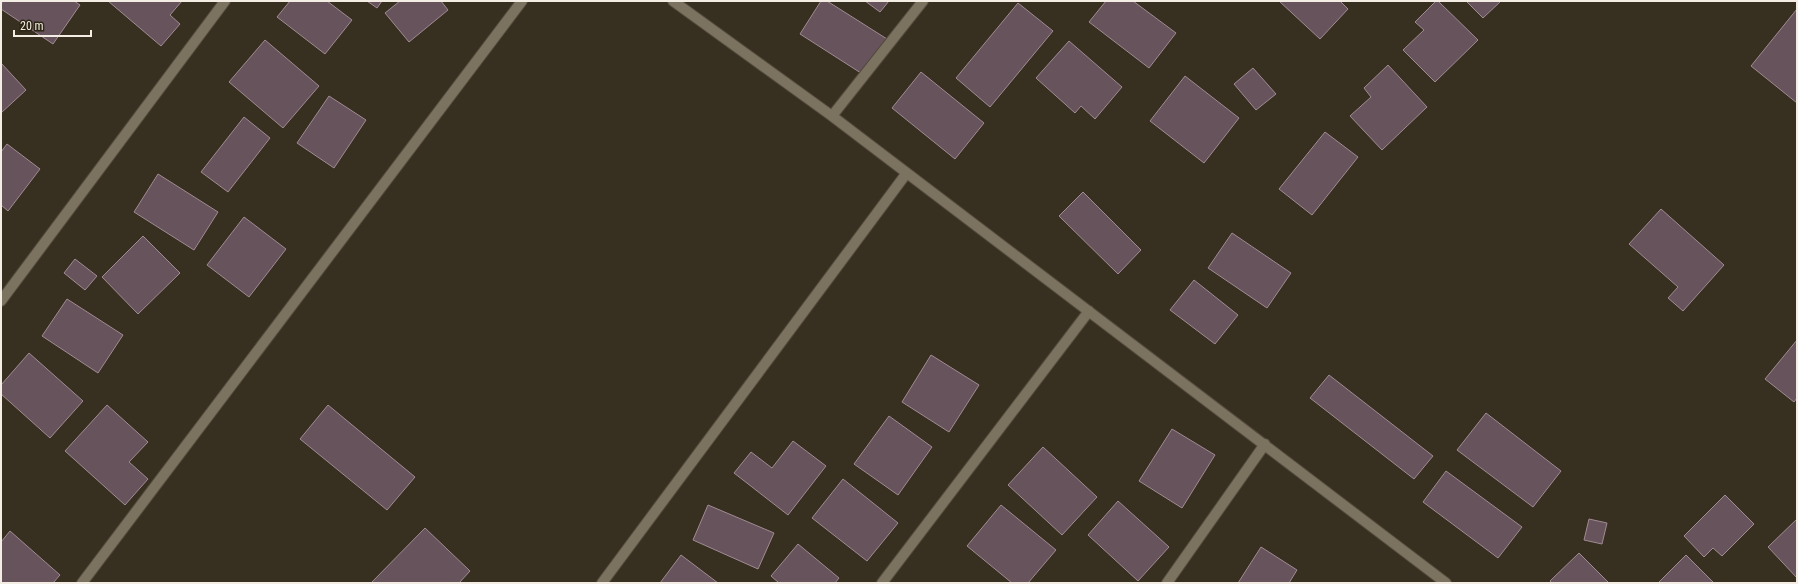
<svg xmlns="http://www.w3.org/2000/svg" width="1798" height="584" viewBox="0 0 1798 584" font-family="'Roboto Condensed',sans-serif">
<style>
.building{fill:#67535c;stroke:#a18b94}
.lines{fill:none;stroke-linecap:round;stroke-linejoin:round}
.minor-casing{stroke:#524a3c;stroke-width:12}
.minor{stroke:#7c7260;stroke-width:10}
</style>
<rect width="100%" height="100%" fill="#372f1f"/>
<!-- building -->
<path class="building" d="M2,1h72l6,4 -27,39 -52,-35z
M108,1h74l-12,14 10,9 -19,22z
M290,1h37l25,19 -27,34 -48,-37z
M367,1h15l-5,7z
M400,1h41l7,9 -39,32 -24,-29z
M821,1h6l60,38 -23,36 -64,-41z
M865,1h24l-9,11z
M1106,1h27l43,32 -27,35 -60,-46z
M1279,1h61l8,8 -28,30z
M1436,1h2l40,39 -43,42 -32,-32 21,-20 -9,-8z
M1466,1h35l-18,17z
M1018,3l35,28 -63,76 -34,-29z
M1797,9v94l-46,-37z
M265,40l54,46 -36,42 -54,-46z
M1069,41l53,46 -27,32 -14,-13 -6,7 -39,-35z
M1,63l25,27 -25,23z
M1388,65l39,42 -45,43 -32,-34 21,-19 -7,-9z
M1253,68l23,26 -20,16 -22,-26z
M921,72l63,51 -29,36 -63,-51z
M1185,76l54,42 -35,45 -54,-42z
M329,96l37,24 -32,48 -37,-25z
M244,117l26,21 -42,54 -27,-20z
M1325,132l33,25 -46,58 -33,-26z
M7,144l33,25 -32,42 -7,-6v-53z
M158,174l60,38 -24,38 -60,-38z
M1083,192l58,58 -23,24 -59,-58z
M1661,209l63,56 -41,46 -15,-13 10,-11 -49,-43z
M244,217l42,32 -37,48 -42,-32z
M1232,233l59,40 -24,35 -59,-40z
M143,236l37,37 -42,41 -36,-37z
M75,259l22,17 -12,14 -21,-17z
M1194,280l44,35 -23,29 -45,-34z
M67,299l56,36 -25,38 -56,-37z
M1797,340v58l-3,4 -29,-23z
M29,353l54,48 -33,37 -49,-44v-9z
M931,355l48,30 -30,47 -47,-30z
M1329,375l104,81 -19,23 -104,-81z
M107,405l41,37 -19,20 19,17 -23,26 -60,-54z
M328,405l87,72 -28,33 -87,-71z
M1486,413l75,58 -28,36 -76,-57z
M889,416l43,31 -34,48 -44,-31z
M1172,429l43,26 -33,53 -43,-27z
M793,441l33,25 -38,49 -54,-42 17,-21 21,16z
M1043,447l54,50 -35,38 -54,-50z
M1446,471l76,56 -24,31 -75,-56z
M843,479l55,44 -31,38 -55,-43z
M1725,495l29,29 -32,32 -9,-8 -9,9 -20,-21z
M1118,501l51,46 -31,34 -50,-46z
M708,505l66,28 -16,36 -65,-29z
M1001,505l55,45 -28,33h-16l-45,-37z
M1589,519l18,4 -5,21 -18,-4z
M1797,519v59l-29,-31z
M425,528l45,43 -11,12h-88z
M10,531l50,44 -7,8h-52v-41z
M798,544l41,34 -4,5h-56l-8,-7z
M1261,547l36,23 -8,13h-51z
M1579,553l30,30h-57l-2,-2z
M681,555l37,28h-58z
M1686,555l28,28h-56z"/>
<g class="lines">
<!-- minor casing -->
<g class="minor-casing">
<path id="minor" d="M673,1l159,115 614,467
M832,116l91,-115
M1,301l224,-300
M82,583l440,-582
M602,583l304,-409
M882,583l207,-272
M1167,583l98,-139"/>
</g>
<!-- minor -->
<use href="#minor" class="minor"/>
</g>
<!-- border -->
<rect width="1798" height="584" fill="none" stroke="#f3ede3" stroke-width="4"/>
<!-- scale -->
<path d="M14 30v6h77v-6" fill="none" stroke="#f3ede3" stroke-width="2"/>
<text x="20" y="30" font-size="12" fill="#f3ede3" stroke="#2d2515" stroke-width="3" paint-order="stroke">20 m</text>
</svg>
